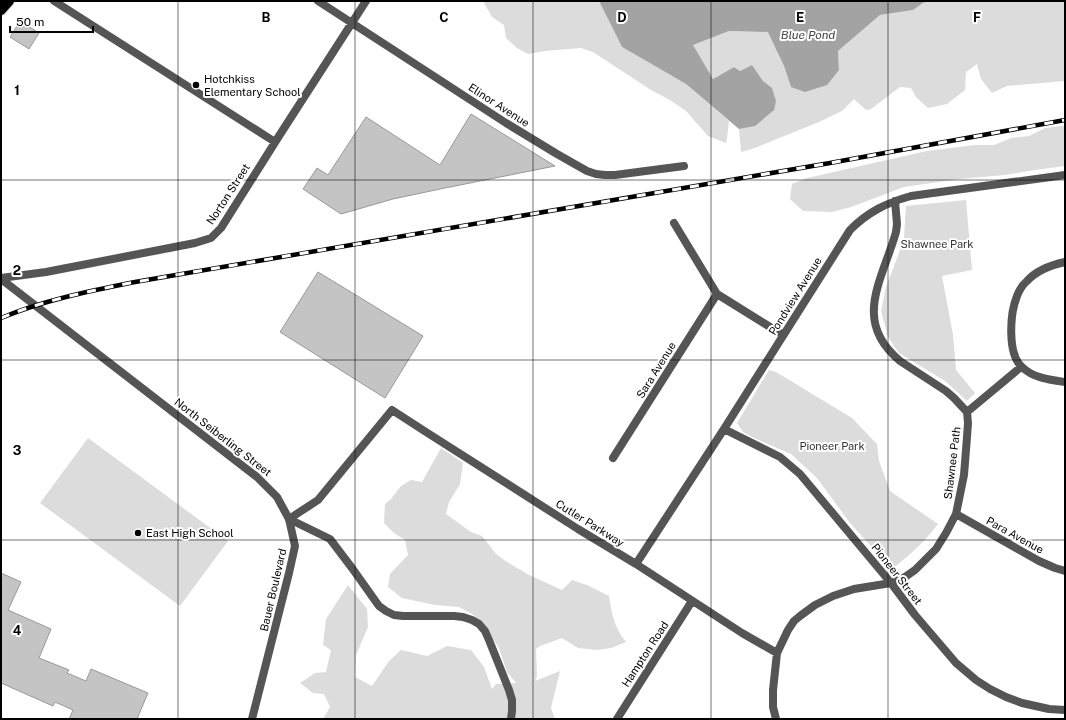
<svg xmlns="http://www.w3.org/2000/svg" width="1066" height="720" viewBox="0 0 1066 720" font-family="'Public Sans',sans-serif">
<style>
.green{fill:#dcdcdc}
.water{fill:#a3a3a3}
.building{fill:#c4c4c4;stroke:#999}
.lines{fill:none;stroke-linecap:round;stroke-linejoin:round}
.primary-casing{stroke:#dbdbdb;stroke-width:12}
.minor{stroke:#555;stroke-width:8}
.tertiary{stroke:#555;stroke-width:8}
.primary{stroke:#000;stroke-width:10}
.rail-casing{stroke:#000;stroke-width:4.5}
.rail{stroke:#fff;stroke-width:3;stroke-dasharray:9;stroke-linecap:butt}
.grid{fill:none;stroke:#000;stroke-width:1;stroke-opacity:0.55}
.poi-dot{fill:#000;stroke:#fff;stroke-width:1.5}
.labels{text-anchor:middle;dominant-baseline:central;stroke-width:4;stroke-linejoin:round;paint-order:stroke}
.poi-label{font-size:11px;fill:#000;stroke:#fff;text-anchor:start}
.street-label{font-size:11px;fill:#000;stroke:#fff}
.park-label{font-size:11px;fill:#333;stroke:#fff}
.water-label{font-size:12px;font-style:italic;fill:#444;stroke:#fff}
.grid-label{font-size:13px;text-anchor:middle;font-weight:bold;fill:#000;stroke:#fff;stroke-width:4;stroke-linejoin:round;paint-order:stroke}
</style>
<rect width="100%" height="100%" fill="#fff"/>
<!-- green -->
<path class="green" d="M485,1h114l23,46 64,37 43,37 -2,17 -1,5 -18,-7 -22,-25 -16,-11 -19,-10 -58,-38 -12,-4 -36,3 -17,3 -11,-6 -11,-10 -2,-13 -12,-8 -8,-14z
M926,1h139v80l-58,5 -15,7 -11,-14 -4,-15 -11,8 -1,18 -18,14 -19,4 -12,-11 -5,-9 -11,-1 -29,22 -5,1 -12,-11 -12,12 -23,11 -67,27 -11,3 -2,-23 16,-3 17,-38 -9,-7 -11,-16 -12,6 -6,-4 -21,12 -21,-34 37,-14 40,1 15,34 7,21 48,-17 -1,-19 42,-36 33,-5z
M1061,126h4v40l-30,4 -30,5 -46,4 -55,8 -53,20 -19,5 -29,-1 -13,-12 2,-15 15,-6 120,-27 48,-6h19l17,-7 18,-2 16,-8z
M966,200l6,70 -30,6 11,59 3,35 19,23 -8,8 -22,-20 -46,-28 -11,-16 -7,-26 5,-24 13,-34 5,-15 2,-32z
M769,370l7,2 76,46 25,26 2,17 11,30 48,33c-12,16 -26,29 -42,42l-8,-1 -38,-42 -33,-45 -26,-24 -37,-16 -11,-6 -6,-9z
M88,438l140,103 -48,65 -140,-103z
M441,448l22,15 -3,21 -11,18 -3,12 25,18 11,4 14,18 11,8 20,12 35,16 10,-10 15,5 22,11c3,19 5,31 17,46l-15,6 -14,2 -19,-2 -16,-10 -22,8 -4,3 1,27 -2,5 25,-10 -9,37 4,11h-232l7,-12 -6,-13 -11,-1 -13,-10 15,-10 11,-1 5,-22 -8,-5 3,-26 22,-34 19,24 1,18 -12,28 -1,22 17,9 17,-25 12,-11 26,6 20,-10 24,4 13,17 8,22 4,-5 20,-1 -9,-11 -8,-24 -16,-24 -11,-10 -13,-7 -24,-2 -33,-7 -14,-11 2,-13 18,-19 -3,-15 -11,-7 -10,-10 1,-19 6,-5 10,-13 10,-6 11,2z"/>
<!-- water -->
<path class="water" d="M599,1h327l-13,9 -33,5 -42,36 1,19 -12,15 -22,7 -14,-5 -7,-21 -16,-34 -39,-1 -36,14 20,34 21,-12 6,4 12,-6 11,16 9,7 4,13 -2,9 -19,16 -16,3 -53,-45 -64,-37z"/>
<!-- building -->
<path class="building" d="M20,21l19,12 -10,16 -19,-12z
M471,114l84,52 -110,22 -52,11 -52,15 -38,-25 14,-21 11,7 38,-58 74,48z
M318,272l105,64 -38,62 -105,-66z
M1,573l20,9 -13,28 43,19 -12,29 30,12 -2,3 19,8 5,-12 57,24 -11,26h-68l4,-9 -18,-8 -2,4 -52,-23z"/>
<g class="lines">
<!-- primary casing -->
<g class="primary-casing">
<path id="primary" d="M1,10l8,-9"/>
</g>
<!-- minor -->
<path class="minor" d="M54,1l221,141
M318,1l188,122 51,31 30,17 9,3 9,1h10l69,-9
M674,223l43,71 66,41
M1065,262c-14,3 -28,8 -38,19 -5,4 -8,10 -10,15 -7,17 -10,58 5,71 11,11 28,13 43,15
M1,278l45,-6 149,-29 16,-5 10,-10 58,-92 87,-135
M967,412l54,-45
M724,429l56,28 20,17 91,109 24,32 41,48 20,17 14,9 16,8 16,6 27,6 16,1
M613,458l104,-164
M956,514l83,47 16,7 10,3
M289,519l29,-19 74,-90 34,22 152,97 58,35 106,69 35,20
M289,519l41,20 22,29 22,31 5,7 7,5 8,4 9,1h51l9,1 9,3 7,4 6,7 4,9 20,50 3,10v11l-1,8
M636,564l88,-135 126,-199c18,-18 36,-27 61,-34l154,-21
M617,719l75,-118
M776,719l-3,-12v-17l4,-37 11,-23 6,-9 6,-5 15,-11 18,-9 21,-7 37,-6 14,-6 10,-7 21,-21 10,-16 10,-19 8,-39 3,-38 1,-14 -1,-11 -13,-14 -8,-7 -46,-30c-48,-40 -18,-80 -4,-129l1,-8 -2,-23"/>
<!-- tertiary -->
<path class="tertiary" d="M1,279l256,198 20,20 12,22 6,27 -6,27 -37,146"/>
<!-- primary -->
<use href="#primary" class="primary"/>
<!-- rail casing -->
<g class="rail-casing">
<path id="rail" d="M1,318c43,-18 89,-27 134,-36l695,-119 235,-43"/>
</g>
<!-- rail -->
<use href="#rail" class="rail"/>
</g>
<!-- grid -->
<path class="grid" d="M178,1v718M355,1v718M533,1v718M711,1v718M888,1v718M1,180h1064M1,360h1064M1,540h1064"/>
<!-- markers -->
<g class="poi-dot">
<circle cx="196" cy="85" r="4"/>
<circle cx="138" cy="533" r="4"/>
</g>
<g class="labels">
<!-- poi labels -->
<g class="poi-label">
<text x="204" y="79">Hotchkiss<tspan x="204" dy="13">Elementary School</tspan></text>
<text x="146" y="533">East High School</text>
</g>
<!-- street labels -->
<g class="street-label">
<text transform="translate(499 105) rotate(33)">Elinor Avenue</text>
<text transform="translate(228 194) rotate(-57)">Norton Street</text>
<text transform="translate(795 296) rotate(-58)">Pondview Avenue</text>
<text transform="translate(656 370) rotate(-58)">Sara Avenue</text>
<text transform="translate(223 437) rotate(38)">North Seiberling Street</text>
<text transform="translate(952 463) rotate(-83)">Shawnee Path</text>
<text transform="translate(590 523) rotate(32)">Cutler Parkway</text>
<text transform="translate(1015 535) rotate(29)">Para Avenue</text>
<text transform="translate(897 574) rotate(52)">Pioneer Street</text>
<text transform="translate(273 590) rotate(-77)">Bauer Boulevard</text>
<text transform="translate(645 654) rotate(-57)">Hampton Road</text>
</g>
<!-- park labels -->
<g class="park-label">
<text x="937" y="244">Shawnee Park</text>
<text x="832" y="446">Pioneer Park</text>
</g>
<!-- water labels -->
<g class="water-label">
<text x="808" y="35">Blue Pond</text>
</g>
</g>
<g class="grid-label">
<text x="266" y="22">B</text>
<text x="444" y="22">C</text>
<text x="622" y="22">D</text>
<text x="800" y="22">E</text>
<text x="977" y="22">F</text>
<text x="17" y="95">1</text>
<text x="17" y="275">2</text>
<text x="17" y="455">3</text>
<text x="17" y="635">4</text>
</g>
<!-- border -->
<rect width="1066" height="720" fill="none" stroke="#000000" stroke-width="4"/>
<!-- scale -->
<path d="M10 26v6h83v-6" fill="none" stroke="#000000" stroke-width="2"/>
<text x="16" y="26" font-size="12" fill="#000000" stroke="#ffffff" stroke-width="3" paint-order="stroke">50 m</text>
</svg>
